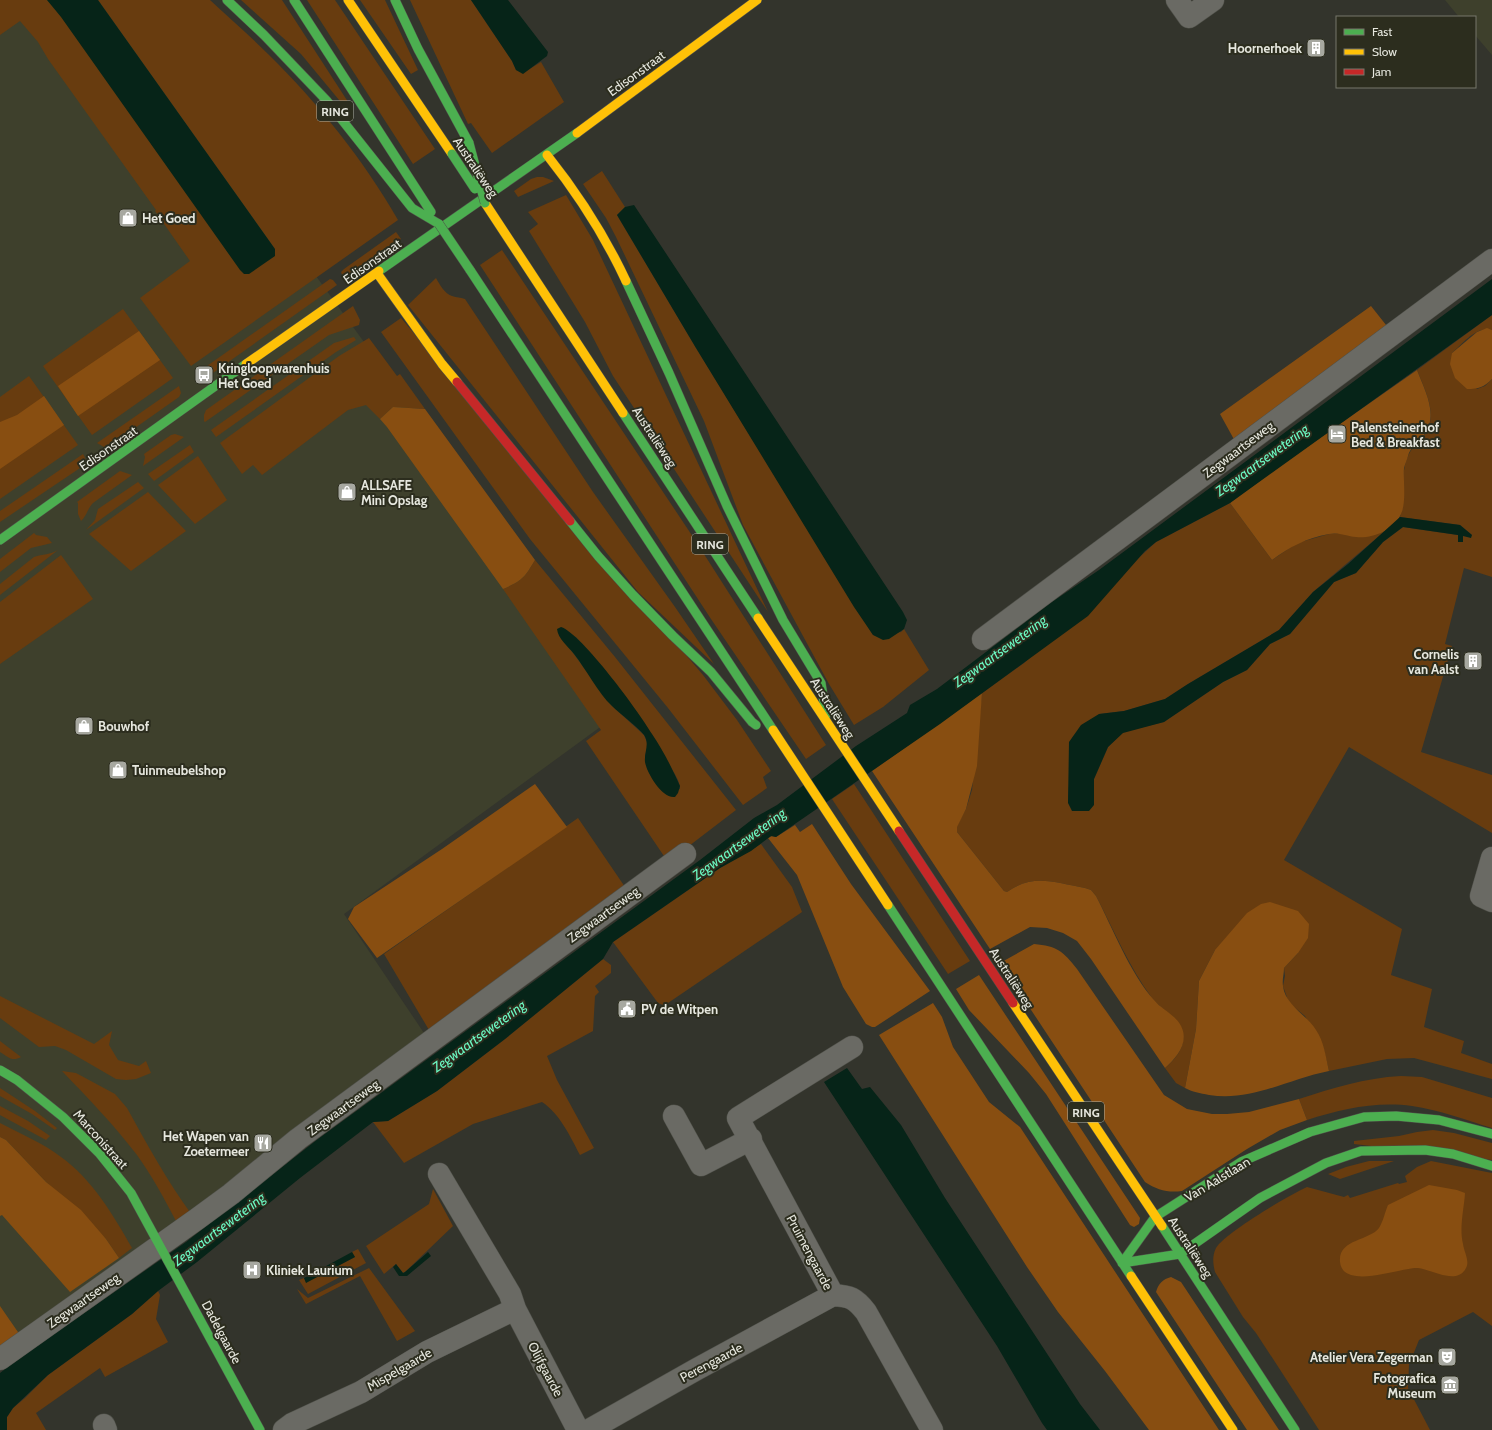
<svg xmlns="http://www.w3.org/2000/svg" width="1492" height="1430" viewBox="0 0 1492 1430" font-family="Cabin,sans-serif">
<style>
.built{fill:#3e402c}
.green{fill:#683c0f;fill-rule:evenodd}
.forest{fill:#884e11}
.water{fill:#062418}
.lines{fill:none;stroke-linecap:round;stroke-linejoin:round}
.street-casing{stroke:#4f5049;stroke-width:23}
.fast-casing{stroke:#4f5049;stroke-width:10}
.slow-casing{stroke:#4f5049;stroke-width:10}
.jam-casing{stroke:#4f5049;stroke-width:10}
.street{stroke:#6a6a64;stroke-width:22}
.fast{stroke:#4caf50;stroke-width:9}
.slow{stroke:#ffc107;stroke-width:9}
.jam{stroke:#c62828;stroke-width:9}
.fast-bridge-casing{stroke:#4f5049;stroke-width:10;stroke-linecap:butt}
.fast-bridge{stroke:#4caf50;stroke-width:9}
.labels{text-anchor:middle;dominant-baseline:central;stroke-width:4;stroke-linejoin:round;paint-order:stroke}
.shield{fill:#2c2d1e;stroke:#aeafa4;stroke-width:1}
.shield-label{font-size:12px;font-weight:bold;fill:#e6e7de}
.poi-label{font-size:13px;font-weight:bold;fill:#e6e7de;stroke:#2c2d1e;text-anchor:start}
.street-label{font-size:13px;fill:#e6e7de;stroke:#2c2d1e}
.water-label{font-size:14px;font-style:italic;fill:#6bf9c3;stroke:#2c2d1e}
</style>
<rect width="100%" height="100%" fill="#33342c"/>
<!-- built -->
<path class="built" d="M0,0h115l514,706 -285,208 84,125 -428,319z
M1445,0h47v55l-17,-20v-18h-16z"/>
<!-- green -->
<path class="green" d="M0,0h47l228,249 -177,-249h112c19,18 39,35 58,54 50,49 95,105 130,166l-207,146 -51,-68 50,-37 -35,-50 1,-1 -108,-151 -10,-17 -18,-21 -20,14z
M241,0h41l70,108 -3,4 -48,-58z
M307,0h28l100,149 -22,15z
M360,0h25l33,70 -7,4z
M410,0h61l41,61 4,9 7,3 18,-11 23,40 -72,51 -21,-30 -3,1z
M602,171l23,36 -8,8 79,133 177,287 28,-3 3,-3 25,41 -46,37 -29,18 -25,-41 -86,-159 -39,-104 -88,-184 -10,-19 -23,-34z
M537,177h6l11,4 -36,16 -4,-6 17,-12z
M566,195l27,45 175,372 -155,-236 -28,-54 -56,-91 9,-7 -10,-12z
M396,232l5,7 -57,41 -3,-8 3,-3z
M502,250l193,290 131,205 -20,14 -95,-140 -231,-354z
M436,278c4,7 8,15 16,18 5,2 8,1 13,3l128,193 82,115 39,57 -76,-72 -230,-287z
M330,279l3,1 4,5 -127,90 -5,2 -8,-4z
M353,306l7,14 -1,5 -30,10 -124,87 -1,-1v-6l2,-5z
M123,309l50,69 -81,57 -49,-69z
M1492,315v15c-15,-5 -30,14 -40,23l25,36 8,-3 7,-7v198l-28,-9 -19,76 7,2 -31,106 71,23v58l-143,-86 -65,113 118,69 -11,46 41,14 -8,38 40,14 -3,12 31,11v15l-78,-21 -27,1 -58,12 -5,-21 -19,-34 -16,-13 -6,-17 2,-10 -1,-8 14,-15 -83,-3 -16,31 -3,48 -11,59 -9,-5 -11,-15c10,-8 20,-20 18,-34 -2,-15 -23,-25 -31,-36 -23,-31 -38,-68 -56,-102l-5,-6 -6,-2c-30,-5 -51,-15 -78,4l-3,-1 -47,-59 -1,-5 10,-18 6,-19 10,-97 42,-30 132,-121 74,-39 42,57 25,-17 32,-9 11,-1 18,4 18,-3 9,-3 -72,61 -34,38 -91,54 -23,15 -41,12 -25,3 -30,71 -1,18 26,2v-26l14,-32 15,-15 41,-10 59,-40 24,-12 23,-26 20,-10 44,-52 22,-9 27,-31 20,-15 55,8v7l5,-6 9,-1 -12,-10 -60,-8c6,-17 1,-35 5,-52 5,-17 8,-16 18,-28 17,-21 2,-46 -6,-67z
M401,318l302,357 34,45 34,51 -8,6 4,11 -24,17 -75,-97 -138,-169 -149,-207z
M354,337l2,3 -20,12 -120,85 -5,-7 123,-87z
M369,338l28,38 3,-2 25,35 -32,-2 -13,12 -14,-14 -18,5 -86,65 -9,-10 -11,9 -22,-31 119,-87z
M29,376l49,69 -78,54v-102z
M179,386l2,7 -2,4 -71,50h-4l-7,-4z
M175,434l9,3 -41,29 2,-9 -1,-3 27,-19z
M190,445l4,7 -40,29 -6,-7z
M83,454c3,5 3,7 0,12l-83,56v-11z
M198,456l29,44 -32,24 -37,-39z
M120,471l12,4 -39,28c-5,5 -7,14 -12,18l-3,-7v-11l-1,-1z
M138,482l6,6 -58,42 9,-10 3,-11z
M148,492l38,39 -55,40 -42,-37z
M34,533l2,2 11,2 5,6 -21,5 -31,24v-13z
M58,550l-58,45v-11l34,-27c9,-3 16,-2 24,-7z
M61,555l32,44 -93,65v-62z
M535,560l80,97 121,153 -68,52 -82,-121 15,-11 -98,-141c19,-8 22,-12 32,-29zM559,635l17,2c36,39 69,82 94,129 4,7 10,15 10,23l-17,3 -12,-16 -4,-7 -2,-13 3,-11 -4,-10 -33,-30 -38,-52z
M854,784l116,177 -22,13 -116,-175z
M578,818l47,69 -196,143 -45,-76z
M761,844l31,43 10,25 -134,91 -5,2 -5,-2 -45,-61 107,-74z
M603,959l8,6v8l-16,13 4,6 -4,4 -2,35 -46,25 10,24 37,68 -14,7c-10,-19 -20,-41 -38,-53l-69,22 -69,39 -31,-41 15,-1 49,-30 68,-52z
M0,996l94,48 18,-13 -3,14 9,15 21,6 7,-5 5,12 -15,6 -10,1 -10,-1 -50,-29 -11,-4 -16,1 -39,-29z
M0,1041l21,16c-9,5 -13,0 -21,-5z
M62,1071l14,2 39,21 12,14c20,36 40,73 65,107l-16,6c-12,-23 -24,-45 -39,-66 -23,-30 -49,-57 -75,-84z
M1401,1076l21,1 70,21v30c-26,-8 -53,-18 -80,-22 -35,-5 -71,3 -105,14l-8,-21c34,-11 65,-21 102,-23z
M0,1088l35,23 22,17 -2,2 -23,-16 -32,-18z
M0,1106l28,15 22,15 -4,4 -46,-25z
M0,1123c21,11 43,20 61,34 31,22 53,59 71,91l-13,10 -13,-19 -60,-57 -40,-42 -6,-3z
M1433,1130l21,3 38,10v17l-138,-16v-3l45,-5 18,-4z
M1369,1161h25l-54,18 -12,-5 18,-7z
M1431,1161l61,12v153l-19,-14 -54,28 -10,25 -1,23 22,42h-111l-42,-65 -21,-32 -13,-16 -28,-45c-2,-8 -3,-16 1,-24 9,-15 73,-53 91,-61l37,10 4,-2 2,3 48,-15 1,1 8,-2 -2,-6 12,-9z
M433,1189l20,37 -48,46 -2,1 -7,-9 -12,10 -18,-28 63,-42z
M358,1249l8,14 -58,31 -9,-14 5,-2 2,4 49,-25 -3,-5z
M369,1268l46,63 -18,10 -37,-65 -54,28 -9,-15 11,9z
M158,1291l2,4 -4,24 12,23 -63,35 -5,-9 -64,45 10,17h-39v-13l6,-9 12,-10 23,-23 84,-61z"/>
<!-- forest -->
<path class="forest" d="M1371,306l19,24 -154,113 -16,-29z
M1487,328l5,2v49c-8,8 -13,10 -25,10l-12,-11 -5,-14 2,-11 25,-21z
M139,331l21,29 -82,56 -20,-30z
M1417,370c8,21 22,45 7,65 -5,8 -14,12 -16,21 -1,4 -3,8 -4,12 -1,14 3,36 -4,48 -7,15 -29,23 -44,21 -10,-1 -17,-5 -27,-3 -23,4 -39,13 -57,26l-42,-57 54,-40z
M44,396l20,29 -64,44v-47l17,-7z
M393,407l32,2 110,151c-10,17 -13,21 -32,29l-116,-162 -7,-8z
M982,693l-5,73 -11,43 -9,18v5l47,59 3,1c27,-19 48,-9 78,-4l6,2 5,6c17,33 34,77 58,104 9,11 25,16 29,31 4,15 -8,28 -18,37l-74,-109 -14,-18 -14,-8 -16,-5 -17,-1 -40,22 -118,-178z
M535,784l32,43 -190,131 -29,-39 6,-12 88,-58z
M812,824l39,60 79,107 -55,36h-3l-6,-3 -23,-37 -46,-112 -29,-37 4,-2 4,1 19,-12 5,7z
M1270,902l28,9 11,13 -1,14 -10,15 -14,15c0,6 -2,12 -1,18 2,19 24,29 33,44 8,11 10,28 13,41 -41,8 -78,31 -120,24 -9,-2 -17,-3 -24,-7l11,-59 3,-48 16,-31 32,-37 14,-9z
M1034,944c23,2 29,7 43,25l87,126 23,14 25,5h15l22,-2 50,-13 8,21 -27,10 -33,19 -65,42c-14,2 -25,-1 -37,-9l-145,-219z
M979,975l161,243 -1,6 -5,3 -4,-2 -84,-131 -17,-21 -60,-63 -13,-21z
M933,1003l9,14 11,30 36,55 31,25 199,303h-70l-44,-59 -47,-59 -31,-45 -148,-232z
M0,1137l6,3 40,42 35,28 25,29 13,19 -49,34 -68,-77 -2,1z
M1429,1185l28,5 8,3c-1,16 -6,35 -2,51 1,8 7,17 3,24 -9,18 -35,1 -48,0 -16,-1 -75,23 -78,-6 -2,-23 29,-21 39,-34 4,-6 6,-16 9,-23z
M1171,1277l10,5 98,148h-32l-91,-138c2,-8 7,-13 15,-15z
M0,1306l20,29 -20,13z"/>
<!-- water -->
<path class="water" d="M47,0h51l177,249v7l-26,18h-5l-4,-4 -179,-253z
M471,0h37l40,52 -1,4 -24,18 -7,-4 -4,-9z
M634,205l269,407 4,8 -3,9 -15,10 -6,1 -10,-5 -19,-28 -158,-259 -79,-133 8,-8z
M1492,279v36l-262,188 -74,39 -11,9 -57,65 -148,108 -164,113 -5,-1 -20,15 -31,17 -107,74 -10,17 -98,80 -68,52 -49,30 -15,1 -73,56 -103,84 -39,29 -26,23 -84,61 -35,33 -6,9v13h-7v-57l17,-13 169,-118 132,-103 382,-279 54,-42 23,-13 79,-59 51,-33 3,-8 27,-16 115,-87 47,-32z
M1400,517l60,8 12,10 -1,3 -8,-2v6h-5v-7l-55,-8 -20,15 -27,31 -22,9 -44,52 -20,10 -23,26 -24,12 -59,40 -41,11 -15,14 -14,32v26l-5,6h-17l-4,-8 1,-61 12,-17 18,-11 25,-3 41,-12 23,-15 91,-54 34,-38 35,-28z
M561,627c21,7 78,85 91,107 11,16 20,34 28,52l-2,7 -3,4c-13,2 -28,-24 -30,-35 -1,-10 5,-18 -1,-27 -6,-8 -24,-21 -32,-29 -14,-13 -26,-37 -38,-52 -6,-8 -16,-15 -17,-25z
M847,1068l15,21 8,-2 31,38 44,73 135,206 20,26h-53l-5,-7 -45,-77 -173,-264z
M352,1252l3,5 -49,26 -2,-5z
M428,1252l3,4 -24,20h-8l-6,-9 3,-3 7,9 2,-1z"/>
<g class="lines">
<!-- street casing -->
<g class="street-casing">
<path id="street" d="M1177,0l12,17 24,-17
M983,639l509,-379
M1492,858l-11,38 11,5
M852,1047l-114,71 95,177c17,1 22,3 33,17l66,118
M674,1116l27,49 50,-26
M439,1174l71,120 5,15 63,121
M0,1359l197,-140 34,-25 67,-55 387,-285
M104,1425l2,5
M284,1430l8,-6 69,-32 66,-40 88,-43
M589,1430l108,-61 136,-74"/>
</g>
<!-- fast casing -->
<g class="fast-casing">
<path id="fast" d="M227,0l37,35 63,66 85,107 27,16
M294,0l137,212
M395,0l23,49 51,94
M470,270l303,460
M379,271l198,-138
M626,281l43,92 58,133 56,114 38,63 5,32
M623,413l135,205
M570,521l28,35 35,39 40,41 38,36 41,50 4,3
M0,540l246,-176
M888,905l243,371
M0,1070l17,10 46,37 36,36 32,40 129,237
M1162,1226l133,204
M1122,1263l33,-46 86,-55 69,-30 54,-15 32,-1 43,4 53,14
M1122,1263l58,-9 80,-56 66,-35 35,-12 64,-1 28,4 39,12"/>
</g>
<!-- slow casing -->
<g class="slow-casing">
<path id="slow" d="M348,0l104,154
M577,133l180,-133
M547,155c31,39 58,81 79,126
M485,203l138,210
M377,273l65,91 15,18
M246,364l133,-93
M758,618l141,213
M773,730l115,175
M1013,1003l149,223
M1131,1276l102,154"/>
</g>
<!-- jam casing -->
<g class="jam-casing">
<path id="jam" d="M457,382l113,139
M899,831l114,172"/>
</g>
<!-- street -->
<use href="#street" class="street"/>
<!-- fast -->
<use href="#fast" class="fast"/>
<!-- slow -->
<use href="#slow" class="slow"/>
<!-- jam -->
<use href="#jam" class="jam"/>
<!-- fast-bridge casing -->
<g class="fast-bridge-casing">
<path id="fast-bridge" d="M469,143l16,60
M452,154l23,35
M439,224l31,46"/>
</g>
<!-- fast-bridge -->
<use href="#fast-bridge" class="fast-bridge"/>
</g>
<!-- icons -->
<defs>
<g id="building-square" transform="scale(1)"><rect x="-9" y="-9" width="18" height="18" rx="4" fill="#a7a8a0" stroke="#2c2d1e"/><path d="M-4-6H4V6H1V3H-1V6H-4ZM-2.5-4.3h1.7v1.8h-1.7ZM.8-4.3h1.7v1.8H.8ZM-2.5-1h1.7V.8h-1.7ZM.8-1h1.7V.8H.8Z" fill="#fff"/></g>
<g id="shop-square" transform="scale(1)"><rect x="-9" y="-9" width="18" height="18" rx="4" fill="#a7a8a0" stroke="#2c2d1e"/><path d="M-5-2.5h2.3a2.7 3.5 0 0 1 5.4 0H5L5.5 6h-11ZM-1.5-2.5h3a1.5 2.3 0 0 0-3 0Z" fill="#fff"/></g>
<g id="bus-square" transform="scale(1)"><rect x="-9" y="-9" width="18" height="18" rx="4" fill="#a7a8a0" stroke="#2c2d1e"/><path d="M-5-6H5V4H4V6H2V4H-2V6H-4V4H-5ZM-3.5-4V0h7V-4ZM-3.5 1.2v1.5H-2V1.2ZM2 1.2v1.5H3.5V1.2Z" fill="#fff"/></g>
<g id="hotel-square" transform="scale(1)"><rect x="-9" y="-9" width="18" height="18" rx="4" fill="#a7a8a0" stroke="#2c2d1e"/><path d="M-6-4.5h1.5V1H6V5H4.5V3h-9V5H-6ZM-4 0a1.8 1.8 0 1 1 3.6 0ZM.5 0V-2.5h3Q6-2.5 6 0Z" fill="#fff"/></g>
<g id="civic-square" transform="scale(1)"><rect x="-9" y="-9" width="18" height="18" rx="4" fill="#a7a8a0" stroke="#2c2d1e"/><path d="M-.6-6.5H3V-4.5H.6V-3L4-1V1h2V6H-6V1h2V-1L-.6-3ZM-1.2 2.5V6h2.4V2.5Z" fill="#fff"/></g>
<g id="restaurant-square" transform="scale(1)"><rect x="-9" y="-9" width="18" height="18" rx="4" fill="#a7a8a0" stroke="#2c2d1e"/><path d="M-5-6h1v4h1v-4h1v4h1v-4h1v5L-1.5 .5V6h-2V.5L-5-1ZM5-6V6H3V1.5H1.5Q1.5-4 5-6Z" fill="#fff"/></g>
<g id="hospital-square" transform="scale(1)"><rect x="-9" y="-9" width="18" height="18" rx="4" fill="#a7a8a0" stroke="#2c2d1e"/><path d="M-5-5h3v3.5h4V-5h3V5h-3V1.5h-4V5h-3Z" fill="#fff"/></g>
<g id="theatre-square" transform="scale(1)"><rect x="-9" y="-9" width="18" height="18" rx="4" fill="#a7a8a0" stroke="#2c2d1e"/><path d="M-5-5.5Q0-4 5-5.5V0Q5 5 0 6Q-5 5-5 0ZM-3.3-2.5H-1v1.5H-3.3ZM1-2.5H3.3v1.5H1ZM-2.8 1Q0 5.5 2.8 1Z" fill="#fff"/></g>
<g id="museum-square" transform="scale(1)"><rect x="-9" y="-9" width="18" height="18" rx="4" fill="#a7a8a0" stroke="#2c2d1e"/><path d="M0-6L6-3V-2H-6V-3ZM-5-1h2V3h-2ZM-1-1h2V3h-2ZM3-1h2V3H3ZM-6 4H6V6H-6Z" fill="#fff"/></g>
</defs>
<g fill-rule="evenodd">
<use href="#building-square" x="1316" y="48"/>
<use href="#shop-square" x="128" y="218"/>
<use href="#bus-square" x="204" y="375"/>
<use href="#hotel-square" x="1337" y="434"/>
<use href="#shop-square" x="347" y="492"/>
<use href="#building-square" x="1473" y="661"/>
<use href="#shop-square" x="84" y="726"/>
<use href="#shop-square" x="118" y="770"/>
<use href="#civic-square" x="627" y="1009"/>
<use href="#restaurant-square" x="263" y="1143"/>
<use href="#hospital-square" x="252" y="1270"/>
<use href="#theatre-square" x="1447" y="1357"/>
<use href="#museum-square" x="1450" y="1385"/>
</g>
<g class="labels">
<!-- shield labels -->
<g class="shield">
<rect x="317" y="101" width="36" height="20" rx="3"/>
<rect x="692" y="534" width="36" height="20" rx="3"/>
<rect x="1068" y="1102" width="36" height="20" rx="3"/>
</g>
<g class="shield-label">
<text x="335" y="111">RING</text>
<text x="710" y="544">RING</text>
<text x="1086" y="1112">RING</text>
</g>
<!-- poi labels -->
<g class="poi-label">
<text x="1302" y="48" text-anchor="end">Hoornerhoek</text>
<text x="142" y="218">Het Goed</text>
<text x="218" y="368">Kringloopwarenhuis<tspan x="218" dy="15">Het Goed</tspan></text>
<text x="1351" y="427">Palensteinerhof<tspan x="1351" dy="15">Bed &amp; Breakfast</tspan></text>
<text x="361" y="485">ALLSAFE<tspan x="361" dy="15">Mini Opslag</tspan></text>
<text x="1459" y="654" text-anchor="end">Cornelis<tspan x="1459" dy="15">van Aalst</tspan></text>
<text x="98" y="726">Bouwhof</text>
<text x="132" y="770">Tuinmeubelshop</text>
<text x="641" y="1009">PV de Witpen</text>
<text x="249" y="1136" text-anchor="end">Het Wapen van<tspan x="249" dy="15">Zoetermeer</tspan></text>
<text x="266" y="1270">Kliniek Laurium</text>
<text x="1433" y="1357" text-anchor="end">Atelier Vera Zegerman</text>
<text x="1436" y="1378" text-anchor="end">Fotografica<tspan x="1436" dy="15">Museum</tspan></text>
</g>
<!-- street labels -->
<g class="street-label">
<text transform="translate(636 73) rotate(-36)">Edisonstraat</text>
<text transform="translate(476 167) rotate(56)">Australiëweg</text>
<text transform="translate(372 261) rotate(-35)">Edisonstraat</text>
<text transform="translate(655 437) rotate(57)">Australiëweg</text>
<text transform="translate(108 448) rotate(-35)">Edisonstraat</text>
<text transform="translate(1238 449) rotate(-37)">Zegwaartseweg</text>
<text transform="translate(833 708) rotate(57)">Australiëweg</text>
<text transform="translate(603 914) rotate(-36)">Zegwaartseweg</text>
<text transform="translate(1012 978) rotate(57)">Australiëweg</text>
<text transform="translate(343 1107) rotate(-36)">Zegwaartseweg</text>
<text transform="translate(101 1139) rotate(48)">Marconistraat</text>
<text transform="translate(1217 1179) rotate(-31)">Van Aalstlaan</text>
<text transform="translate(1191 1247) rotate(57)">Australiëweg</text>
<text transform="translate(810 1252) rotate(62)">Pruimengaarde</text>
<text transform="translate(83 1300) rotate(-35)">Zegwaartseweg</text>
<text transform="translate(222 1332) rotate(62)">Dadelgaarde</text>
<text transform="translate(711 1362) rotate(-28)">Perengaarde</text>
<text transform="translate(399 1369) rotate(-30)">Mispelgaarde</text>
<text transform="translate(546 1369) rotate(62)">Olijfgaarde</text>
</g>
<!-- water labels -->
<g class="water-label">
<text transform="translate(1262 460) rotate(-36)">Zegwaartsewetering</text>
<text transform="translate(1000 651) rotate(-36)">Zegwaartsewetering</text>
<text transform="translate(739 844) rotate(-36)">Zegwaartsewetering</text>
<text transform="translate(479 1036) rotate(-36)">Zegwaartsewetering</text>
<text transform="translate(219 1229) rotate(-37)">Zegwaartsewetering</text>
</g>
</g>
<!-- legend -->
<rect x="1336" y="16" width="140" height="72" fill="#2c2d1e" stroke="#76776b"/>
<rect x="1344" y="29" width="20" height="6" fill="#4caf50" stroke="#76776b"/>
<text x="1372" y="36" font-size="12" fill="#e6e7de">Fast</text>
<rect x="1344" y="49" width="20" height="6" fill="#ffc107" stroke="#76776b"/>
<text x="1372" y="56" font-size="12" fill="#e6e7de">Slow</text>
<rect x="1344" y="69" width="20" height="6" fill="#c62828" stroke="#76776b"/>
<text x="1372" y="76" font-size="12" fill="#e6e7de">Jam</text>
</svg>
